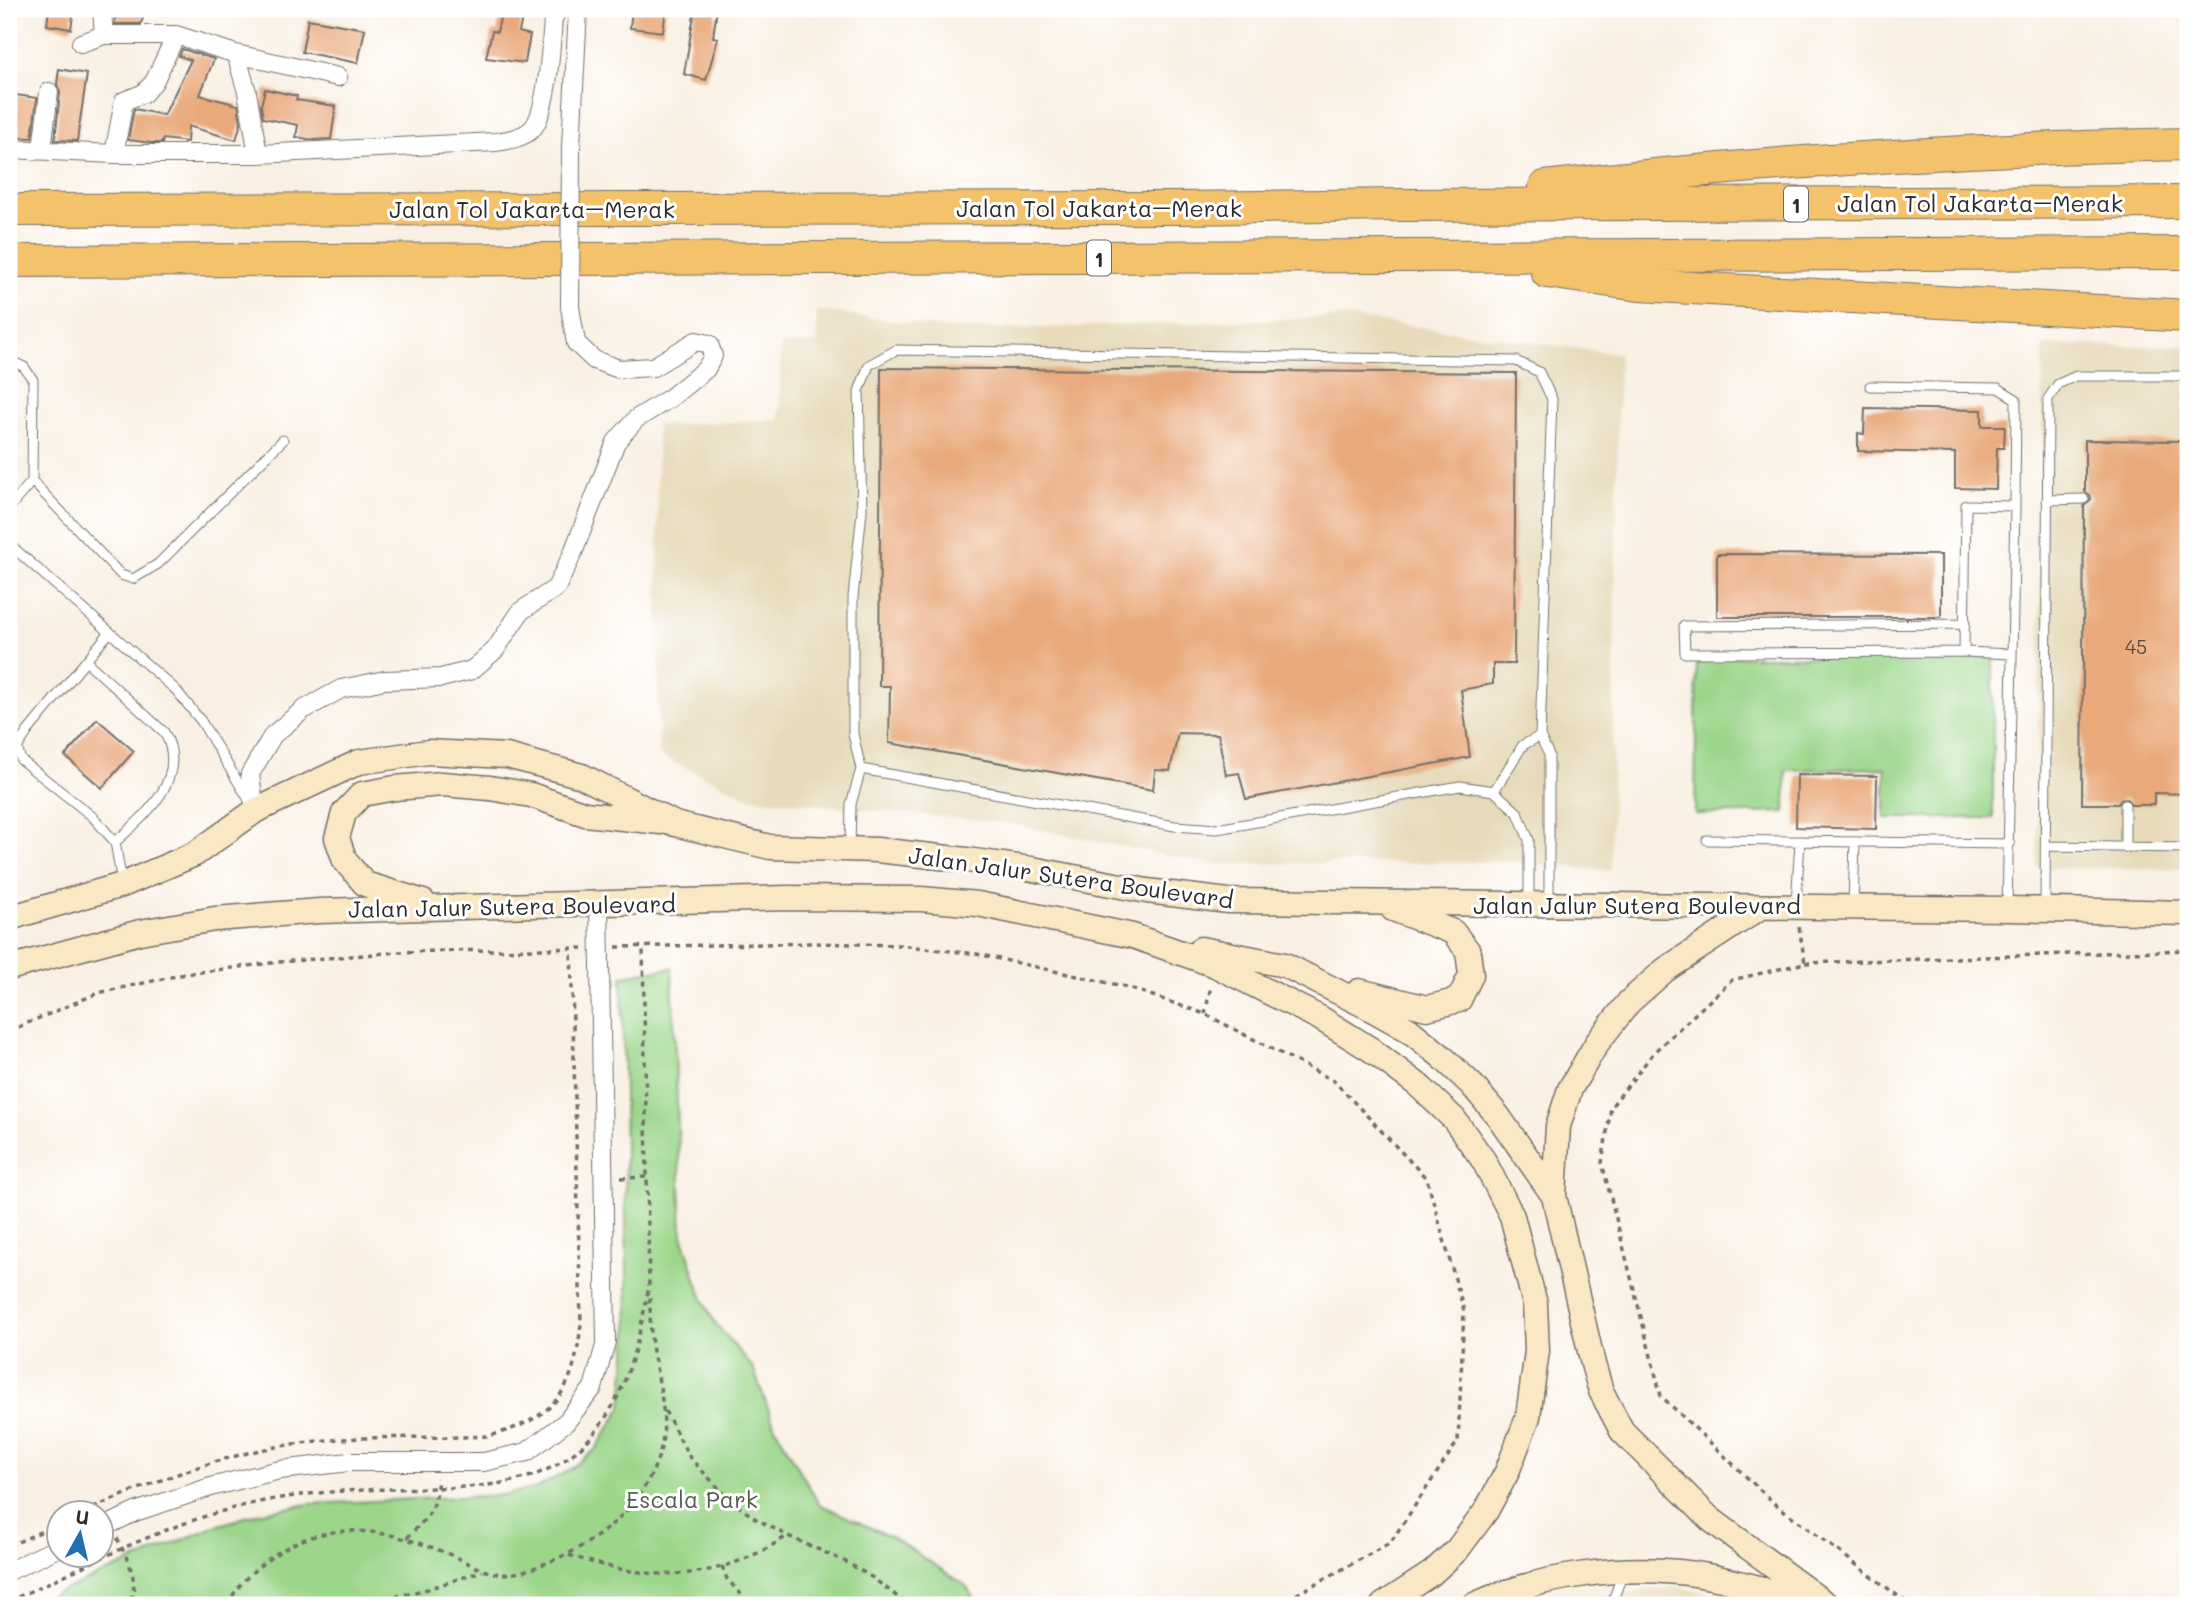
<svg xmlns="http://www.w3.org/2000/svg" width="2197" height="1614" viewBox="0 0 2197 1614" font-family="Mali,sans-serif">
<style>
.built{fill:#e7daba}
.green{fill:#9bd68a;stroke:#63805a;stroke-width:2}
.building{fill:#e9a97a}
.lines{fill:none;stroke-linecap:round;stroke-linejoin:round}
.service-casing{stroke:#73706b;stroke-width:11}
.minor-casing{stroke:#73706b;stroke-width:20}
.secondary-casing{stroke:#73706b;stroke-width:27}
.motorway-casing{stroke:#73706b;stroke-width:34}
.path{stroke:#73706b;stroke-width:3.5;stroke-dasharray:5 5;stroke-linecap:butt}
.service{stroke:#fff;stroke-width:9}
.minor{stroke:#fff;stroke-width:18}
.secondary{stroke:#fae7c3;stroke-width:24}
.motorway{stroke:#f3c26a;stroke-width:32}
.minor-bridge-casing{stroke:#73706b;stroke-width:20;stroke-linecap:butt}
.minor-bridge{stroke:#fff;stroke-width:18}
.labels{text-anchor:middle;dominant-baseline:central;stroke-width:6;stroke-linejoin:round;paint-order:stroke}
.number-label{font-size:19px;fill:#5a4a3f}
.shield{fill:#fff;stroke:#6b6b6b;stroke-width:2}
.shield-label{font-size:21px;font-weight:bold;fill:#2b2b2b}
.street-label{font-size:23px;fill:#2b2b2b;stroke:#fff}
.park-label{font-size:23px;fill:#4d5e48;stroke:#fff}
</style>
<rect width="100%" height="100%" fill="#fff"/>
<filter id="ink" filterUnits="userSpaceOnUse"><feTurbulence type="fractalNoise" baseFrequency=".0143" numOctaves="2"/><feDisplacementMap in="SourceGraphic" scale="14" xChannelSelector="R" yChannelSelector="G"/><feConvolveMatrix kernelMatrix="1 2 1 2 8 2 1 2 1" color-interpolation-filters="sRGB"/></filter>
<filter id="wash" filterUnits="userSpaceOnUse"><feTurbulence type="fractalNoise" baseFrequency=".00686" numOctaves="4" result="noise"/><feDisplacementMap in="SourceGraphic" scale="28" xChannelSelector="R" yChannelSelector="G"/><feGaussianBlur stdDeviation="1.57" result="paint"/><feColorMatrix in="noise" values="0 0 0 0 0 0 0 0 0 0 0 0 0 0 0 0 0 1.4 0 .05"/><feComposite in="paint" operator="in"/></filter>
<g filter="url(#wash)">
<rect width="100%" height="100%" fill="#f9f0e3"/>
<!-- built -->
<path class="built" d="M817,310l124,18 70,1 336,-12 272,37 -8,517 -98,-9 -302,2 -205,-41 -255,-25 -92,-43 -2,-330 122,-5 2,-75 36,-2z
M2043,345l145,1v523l-151,-1z
M1678,1586l63,19h-202z"/>
<!-- green -->
<path class="green" d="M1697,657h296v161h-108v-50l-99,2 -1,42 -90,2z
M672,968l10,267 21,65 12,23 38,45 22,59 44,77 76,35 70,46 13,20h-948l183,-78 45,-14 51,-9 193,-9 35,-7 31,-17 28,-22 26,-42 6,-78 -6,-353z"/>
<g id="blocks">
<!-- building -->
<path class="building" d="M49,9h25l-3,20 -24,-4z
M115,9h11l18,5 -3,10h-26z
M502,9h22l-5,23 11,3 -5,28 -39,-5 6,-27 5,1z
M632,9h34l-3,23 -33,-4z
M695,9h22l-4,28 5,1 -12,42 -22,-6z
M308,19l57,10 -7,34 -56,-11z
M182,49l32,10 -14,36 38,10 3,18 -5,17 -48,-14 -1,16 -24,-3 -1,4h-10l-24,-3 6,-31 30,6 27,-55 -12,-4z
M59,69l28,5 -10,67 -22,-1 5,-47 -3,-9z
M265,89l32,7 -1,4 40,6 -5,33 -18,1 -17,-3 2,-12 -35,-7 -2,-12z
M9,94l28,4 -5,40 -23,-1z
M881,368l635,5 -2,291h-21v20l-32,6 9,67 -224,42 -7,-26 -13,2 -8,-41 -40,-1 -8,38 -15,-1 -2,20 -264,-47 1,-57h-11z
M1865,408l117,2v16h23l-1,22h-7l-1,41 -41,-1v-35l-97,-2v-18l6,1z
M2085,440l103,1v353l-34,-1v12h-22l-6,-7 -5,1 -3,5h-36l2,-298 7,-7 -1,-4 -5,-3z
M1717,554l224,1v62h-224z
M97,719l37,32 -32,37 -37,-32z
M1797,775l80,1 -1,53 -80,-2z"/>
</g>
</g>
<g filter="url(#ink)">
<use href="#blocks" fill-opacity="0" stroke="#73706b" stroke-width="2"/>
<g class="lines">
<!-- service casing -->
<g class="service-casing">
<path id="service" d="M9,360l15,7 9,13 -1,101 89,94 12,4 25,-15 125,-124
M1870,386l128,2 18,11 -1,107
M2047,500l37,-1
M9,508l23,-27
M9,544l167,146 25,31 48,79
M109,633l-81,98 -11,17 4,12 72,57 22,25 7,41
M1964,652l-279,1 -1,-27 281,-2
M86,661l78,71c26,45 -18,84 -49,110
M1540,736l9,19v148
M861,769l314,57 42,3 243,-43 34,5 24,22 11,27v64
M1707,840l303,4
M2046,846l142,2
M2125,847v-42
M850,848l1,-44 10,-35 -8,-35v-137l9,-86 -3,-120 10,-26 27,-15 620,11 23,11 13,27 -12,337 -17,9 -29,46
M1796,904l4,-63
M1853,906l2,-64
M2007,908l8,-402 -49,-1 -2,147 48,2
M2045,908l3,-509 10,-15 18,-8h112
M1611,1605l12,-32"/>
</g>
<!-- minor casing -->
<g class="minor-casing">
<path id="minor" d="M102,9l2,26
M81,43l23,-8h72l60,19 102,23
M236,54l11,38 11,62
M571,147l7,-138
M9,149l105,5h144l238,-12c12,-2 26,-4 35,-12 17,-15 20,-87 22,-111l5,-10
M42,149l7,-57
M114,154l10,-53 20,-8 10,-11 22,-47
M255,811l-5,-37 23,-39 30,-25 38,-21 44,-9 56,-2 31,-8 23,-20 26,-39 35,-23 16,-33 44,-113 20,-23 34,-21 36,-29 7,-13 -4,-12 -13,-3 -43,26 -34,2 -25,-9 -18,-17 -6,-36
M102,1528l33,-16 79,-26 66,-16 69,-8h135l43,-10 39,-30 27,-34 13,-46 -7,-438
M9,1571l51,-24"/>
</g>
<!-- secondary casing -->
<g class="secondary-casing">
<path id="secondary" d="M423,902l-58,-18 -20,-23 -8,-23 7,-25 18,-19 33,-6 47,-4 48,4 41,7 54,19 76,8
M1761,907l-96,63 -36,32 -32,41 -27,46 -12,37 -4,70 39,168 8,27 21,40 88,88 117,86
M9,918l113,-33 73,-31 60,-43 104,-49 69,-10 79,4 75,20 93,48 95,23 107,3 90,10 65,9 115,22 81,10 779,8 181,4
M1201,949l84,16 83,42 41,23 32,26 31,29 26,31 56,80
M9,968l131,-36 75,-13 104,-8 467,-13 135,1 57,5 155,32 82,29 105,53 50,31 48,36 36,34 30,42 28,55 23,88 2,47 -9,66 -21,55 -21,39 -29,39 -25,23 -49,32
M1359,991l68,17 32,-8 12,-25 -3,-24 -15,-19 -60,-23
M1474,1605c67,-30 148,-41 221,-31 40,6 80,19 120,29"/>
</g>
<!-- motorway casing -->
<g class="motorway-casing">
<path id="motorway" d="M1545,187c214,-26 428,-38 643,-43
M9,210l1166,-2 230,-3 783,-3
M9,261l2179,-8
M1547,272l92,13 549,31"/>
</g>
<!-- path -->
<path class="path" d="M1799,927l6,36 -73,17 -77,71 -44,56 -9,56 59,233 113,107 136,102
M616,947l196,-4 87,2 78,9 150,33 78,27 129,67 93,98 37,132 -6,130 -68,102 -113,62
M1805,963l383,-13
M1205,1014l6,-28
M9,1031l89,-38 87,-19 94,-12 120,-10 185,-4
M621,1178l27,-1
M665,1411l25,47 40,42 26,19 32,17 58,26 27,16 35,27
M84,1512c75,-33 151,-63 234,-71 56,-6 114,-2 171,-5 67,-18 85,-45 92,-112l-10,-376
M117,1538c10,21 25,45 11,67
M407,1538c20,-21 32,-29 30,-60
M9,1546l51,-23
M569,1555c79,27 146,29 218,-19
M722,1566l5,13 24,26
M9,1601c80,-36 160,-80 246,-98 45,-10 91,-13 137,-14 87,-3 170,7 220,-82 21,-37 29,-80 37,-121l-6,-339
M228,1605c9,-22 31,-40 51,-53 55,-35 115,-21 172,3 15,6 28,16 44,18 17,3 35,-3 51,-10 55,-20 109,-66 117,-127 3,-27 -4,-52 -9,-79 -4,-21 -4,-42 -4,-63
M356,1605l72,-16 54,-18"/>
<!-- service -->
<use href="#service" class="service"/>
<!-- minor -->
<use href="#minor" class="minor"/>
<!-- secondary -->
<use href="#secondary" class="secondary"/>
<!-- motorway -->
<use href="#motorway" class="motorway"/>
<!-- minor-bridge casing -->
<g class="minor-bridge-casing">
<path id="minor-bridge" d="M570,307l1,-160"/>
</g>
<!-- minor-bridge -->
<use href="#minor-bridge" class="minor-bridge"/>
</g>
</g>
<g class="labels">
<!-- number labels -->
<g class="number-label">
<text x="2136" y="646">45</text>
</g>
<!-- shield labels -->
<g class="shield">
<rect x="1784" y="186.5" width="24" height="35" rx="5"/>
<rect x="1087" y="240.5" width="24" height="35" rx="5"/>
</g>
<g class="shield-label">
<text x="1796" y="204">1</text>
<text x="1099" y="258">1</text>
</g>
<!-- street labels -->
<g class="street-label">
<text x="1980" y="203">Jalan Tol Jakarta–Merak</text>
<text x="1099" y="208">Jalan Tol Jakarta–Merak</text>
<text x="532" y="209">Jalan Tol Jakarta–Merak</text>
<text transform="translate(1071 877) rotate(8)">Jalan Jalur Sutera Boulevard</text>
<text x="1637" y="905">Jalan Jalur Sutera Boulevard</text>
<text transform="translate(512 906) rotate(-1)">Jalan Jalur Sutera Boulevard</text>
</g>
<!-- park labels -->
<g class="park-label">
<text x="692" y="1499">Escala Park</text>
</g>
</g>
<!-- margin -->
<rect width="2197" height="1614" fill="none" stroke="#fff" stroke-width="35"/>
<!-- north arrow -->
<g transform="translate(80 1534) rotate(8)"><circle r="33" fill="#ffffff" stroke="#aaaaaa" stroke-width="2"/>
<path d="M0-5L12 26L0 18L-12 26Z" fill="#1f6fb2"/>
<text y="-10" font-size="19" font-weight="bold" text-anchor="middle" fill="#2b2b2b">U</text>
</g>
</svg>
